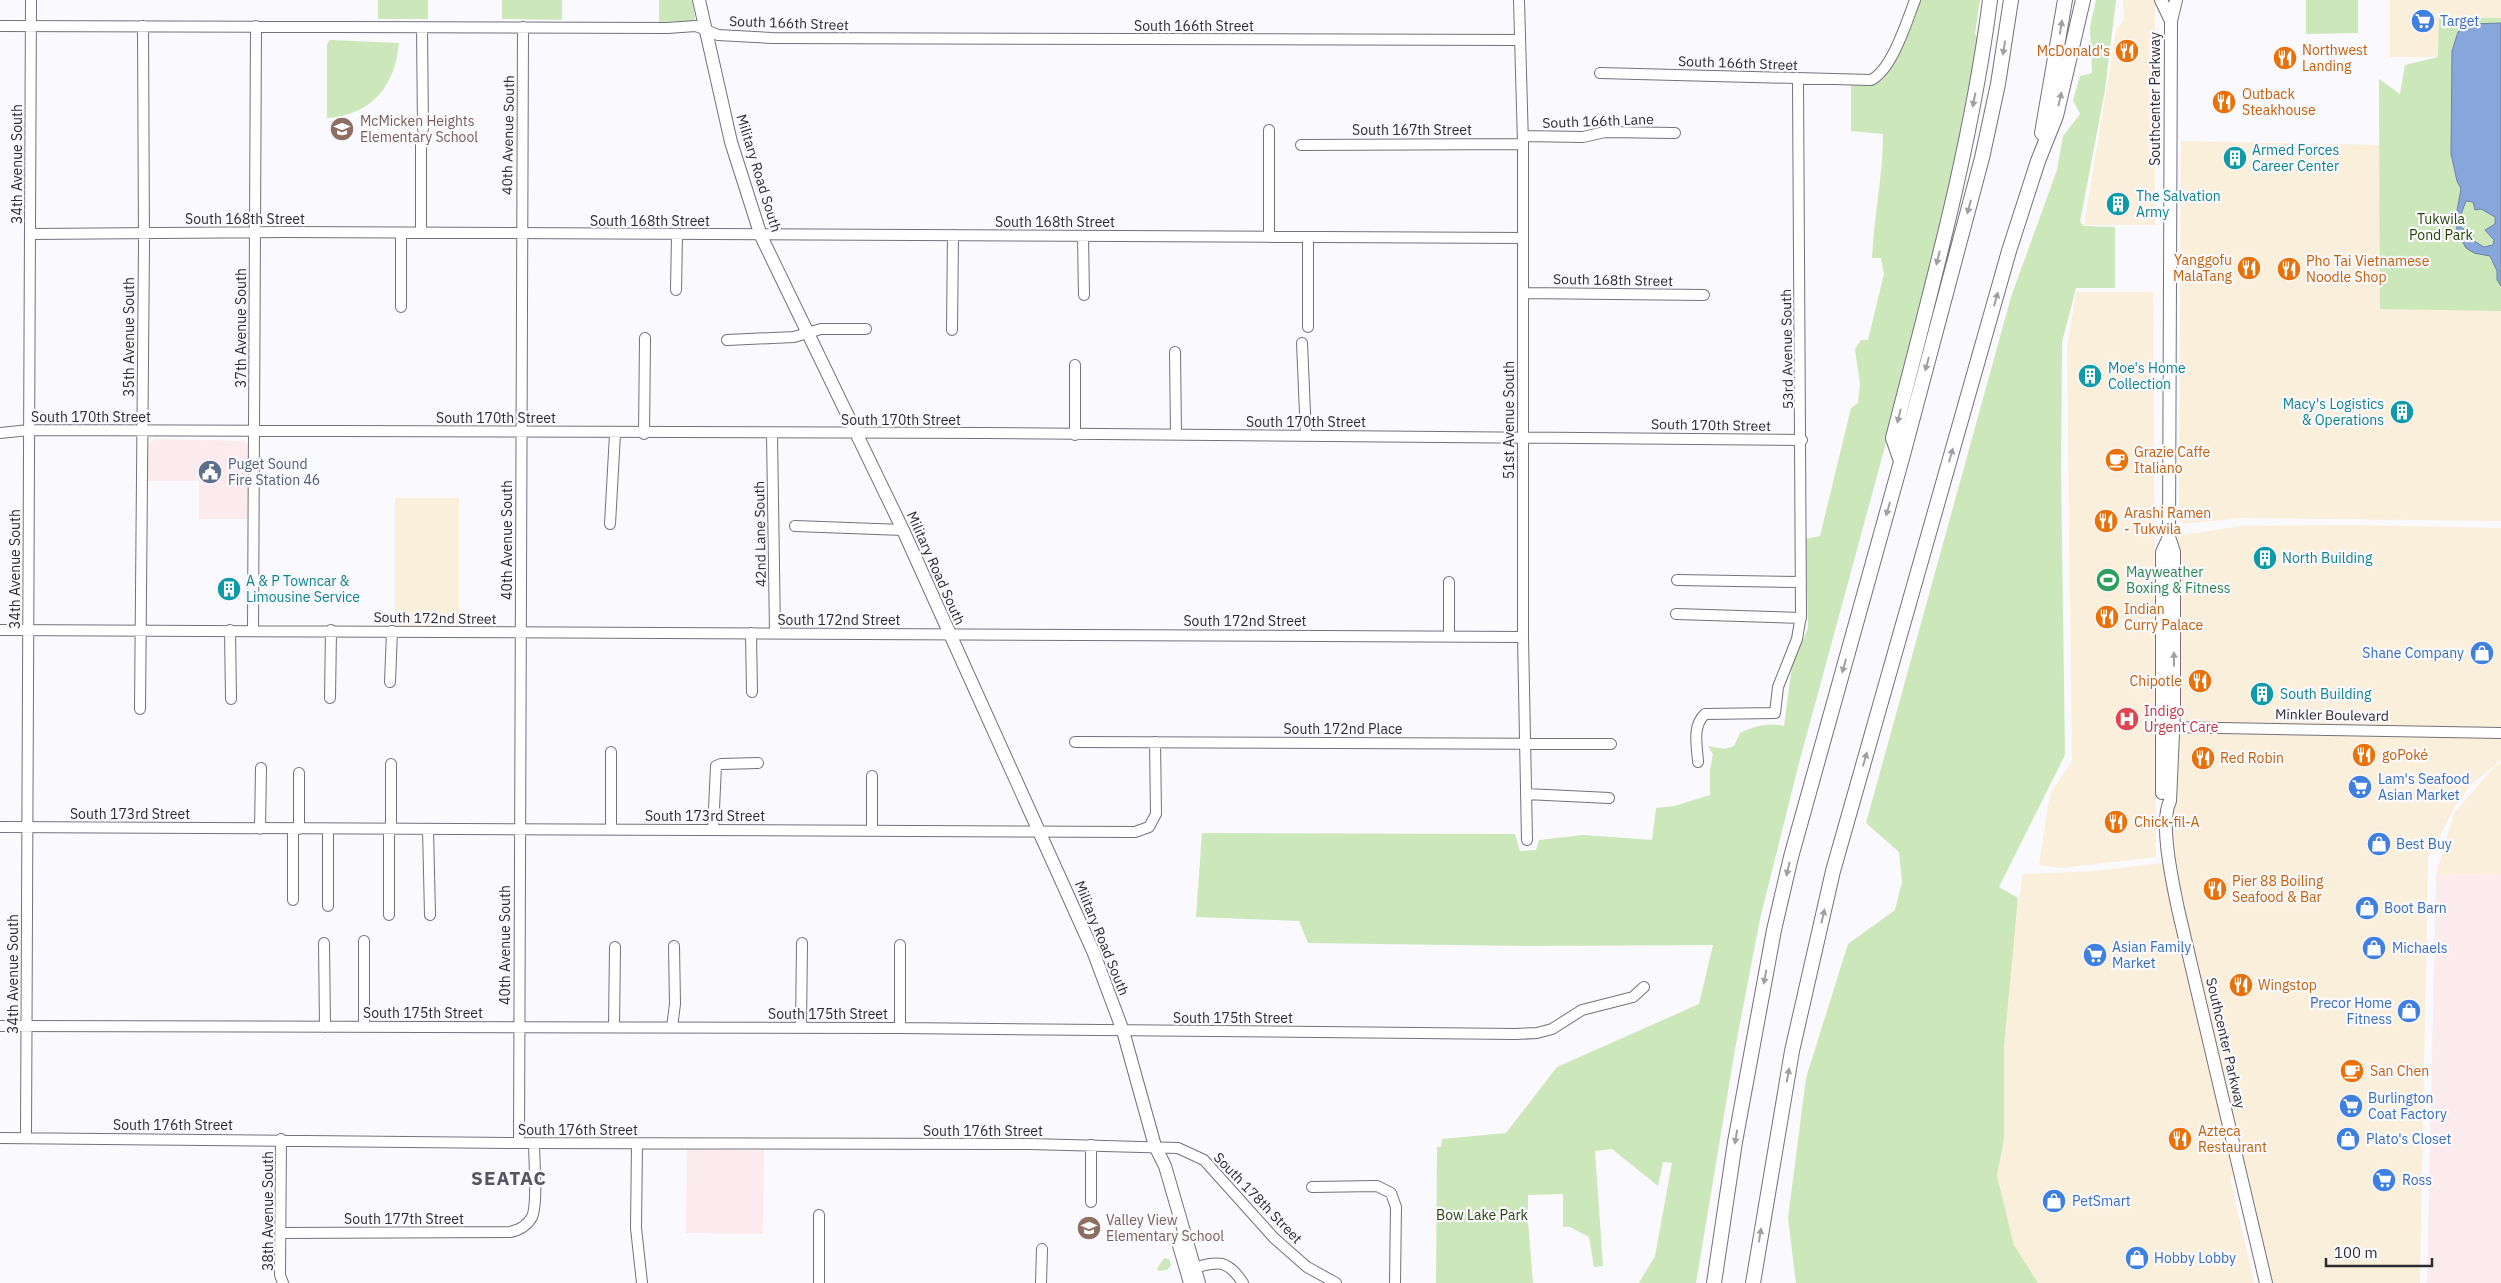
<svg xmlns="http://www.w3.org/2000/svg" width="2501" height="1283" viewBox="0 0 2501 1283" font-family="'IBM Plex Sans',sans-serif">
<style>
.commercial{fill:#faefda}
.industrial{fill:#fcebec}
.green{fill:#cce7b9}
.water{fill:#87a7dc;stroke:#6c82a8;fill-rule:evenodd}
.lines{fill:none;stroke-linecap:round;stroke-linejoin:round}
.minor-casing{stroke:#73727c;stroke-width:12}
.major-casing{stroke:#73727c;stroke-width:14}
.highway-casing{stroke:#73727c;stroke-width:16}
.minor{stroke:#fff;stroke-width:10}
.major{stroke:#fff;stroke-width:12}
.highway{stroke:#fff;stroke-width:14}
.oneway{fill:#a0a0a2}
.labels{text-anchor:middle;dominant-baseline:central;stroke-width:4.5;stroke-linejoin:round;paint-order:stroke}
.shop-label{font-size:14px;fill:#366cbe;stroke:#faf9fe;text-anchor:start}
.street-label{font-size:14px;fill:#2c2c30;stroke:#faf9fe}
.food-label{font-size:14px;fill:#c56008;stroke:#faf9fe;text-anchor:start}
.education-label{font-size:14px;fill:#785e54;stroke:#faf9fe;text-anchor:start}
.culture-label{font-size:14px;fill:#0d838f;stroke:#faf9fe;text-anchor:start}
.park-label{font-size:14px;fill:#28460a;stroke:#faf9fe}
.service-label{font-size:14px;fill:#4e5e75;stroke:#faf9fe;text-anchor:start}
.leisure-label{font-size:14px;fill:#27864d;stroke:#faf9fe;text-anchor:start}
.health-label{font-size:14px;fill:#be3a42;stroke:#faf9fe;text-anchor:start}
.district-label{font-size:19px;font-weight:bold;letter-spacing:1px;fill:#56555f;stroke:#faf9fe}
</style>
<rect width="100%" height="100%" fill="#faf9fe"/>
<!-- commercial -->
<path class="commercial" d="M2123,0h32v225h-71l32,-194 8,-12z
M2390,0h111v18l-61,-1 -2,40h-48z
M2181,141l199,4 1,163 120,3v210l-259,-3 -60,6 -3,-4z
M2076,292h77l3,565 -95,11 -22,-3 11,-71 22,-33 -5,-413z
M395,498h64v128h-64z
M2350,525l151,3v232l-29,24 -14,17 -30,57 -8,425h-154l-25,-106h-11l24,106h-216l-24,-38 -17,-68 7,-38v-93l10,-113 9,-59 72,-3 74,-9v-325l73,-11z
M2501,763v111l-65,1 18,-62 41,-47z"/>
<!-- industrial -->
<path class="industrial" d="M155,439l89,2 4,4v74h-49v-38h-52v-36z
M2501,874v409h-74l9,-408z
M687,1149l77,1 -1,84 -77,-1z"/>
<!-- green -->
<path class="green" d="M378,0h50v19h-50z
M502,0h60v20l-60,-1z
M659,0h33l3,18 -1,3 -35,1z
M1921,0h59l-5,34 3,4 -18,107 -70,283 -91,335 -39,156 -25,130 -39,234h-57l16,-27 17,-93 -9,-1 -5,24 -46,-37 -17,2 8,115 -9,1 -5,-30 -19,-10h-7v-33l-35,1v26l5,62h-97l1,-136h4l1,-8 64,-6 51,-66 142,-63 14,-59 -183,1 -222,-3 -9,-22 -103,-4 6,-84 313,1 5,17 16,-1 3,-10 44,-5 69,5 4,-32 18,-2 36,-11v-25l3,-16 -5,-8 17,3 9,-3 6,-13c13,-7 29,-11 44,-7l8,-60 16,-38 -2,-89 14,-3 31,-128 7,-5 2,-19 -5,-35 6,-9h7l16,-66 -3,-16h-9c2,-42 11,-82 11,-124l-32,-3v-46c8,0 19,2 27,-2 18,-10 36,-64 43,-83z
M2096,0h20l-11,90 -25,132 4,4 31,1v61h-39l-14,54 -1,128 4,285 -66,132 19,11 -14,148v93l-7,37 17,69 24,38h-242l-8,-65 18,-140 42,-134 47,-34 7,-28 -3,-30 -33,-29 145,-526 46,-127 6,-34 17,-22 -7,-14 7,-24 12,-3 -2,-46z
M2306,0h52v33l-52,1z
M2439,17l62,1v293l-121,-2 -1,-230 21,15 5,-29 33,-8z
M330,40l69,3c-4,43 -27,72 -72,75v-74z
M1164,1258l5,1 2,6 -4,5 -8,1 -2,-2z"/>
<!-- water -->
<path class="water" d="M2501,23v263l-4,-6v-9l-7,-15 -16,-3 -8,-5 -9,-16 -1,-16 5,-27 -4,-8 -6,-27 1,-103 6,-19 13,-8zM2466,201l7,1 2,8 6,-1 14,8v7l-10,6 9,10 -1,5 -9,2 -10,-6 -2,-9 -11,-4 -1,-11z"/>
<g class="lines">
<!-- minor casing -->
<g class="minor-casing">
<path id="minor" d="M1519,0l4,144v493l4,203
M0,26l667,2 29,-2 22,9 54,3 747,2
M422,27l1,102
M1600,73l271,7c21,-10 36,-59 44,-80
M1523,136l60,1 22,-5 70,1
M1301,145l222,-1
M401,233v74
M421,233v-94
M31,234l256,-2 1236,6
M1083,236l1,59
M1269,237v-107
M676,290l1,-55
M1523,293l181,2
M1308,327v-90
M952,330l1,-95
M727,340l67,-3 27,-8h45
M1302,343l4,93
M1175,352l1,83
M1075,365v70
M0,433l29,-3 955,3 818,7
M644,434l1,-96
M772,434l3,199
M610,524l5,-90
M795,526l108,4
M1677,580l124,2
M1449,582v54
M1676,614l125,4
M0,630l1523,7
M230,630l1,69
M253,630l3,-604
M751,633l1,59
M390,682l2,-51
M330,698l1,-68
M140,709l4,-465 -1,-218
M2167,727l334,6
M1075,742l536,2
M611,752v77
M1698,762c-1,-17 -6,-36 7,-48l70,-1 3,-26 19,-48 4,-24 -3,-536
M1526,794l83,4
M0,827l1135,5 14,-5 7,-13 -1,-72
M389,828v87
M391,828v-64
M260,829l1,-61
M293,829v71
M299,829v-56
M428,829l2,86
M713,830l3,-64 5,-2 37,-1
M872,830v-54
M328,906v-77
M364,941v86
M324,943l1,84
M0,1026l900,2 616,6 21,-1 15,-4 30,-19 51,-13 11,-10
M614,1027l1,-80
M672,1027l3,-23 -1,-58
M801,1028l1,-85
M900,1028v-83
M0,1138l519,5 511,1 148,4 26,12 70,78 33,29 29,16
M26,1138l5,-1138
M281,1139l-1,136 3,8
M519,1143l4,-1116
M637,1144l-1,84 6,55
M1312,1187l65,-1 14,7 5,14 -1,76
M1091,1202v-57
M819,1215v68
M281,1233l229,-1c10,-2 17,-6 22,-15 6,-13 2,-57 2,-74
M1190,1269c26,-7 36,-12 53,14
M1041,1283l1,-34"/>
</g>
<!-- major casing -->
<g class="major-casing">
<path id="major" d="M699,0l32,142 30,94 142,294 190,421 30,80 32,115 10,20 34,117
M2161,0l10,21
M2176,0l-5,21 -2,516 5,15v159l-4,90c-11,22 3,83 8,108l88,374
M2162,793v-241l7,-15
M1178,1242l12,41"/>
</g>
<!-- highway casing -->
<g class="highway-casing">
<path id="highway" d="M2042,133l23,-133
M1901,461l-8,-23c37,-145 78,-290 97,-438
M1714,1283l21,-141 39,-212 17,-73 110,-395 81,-304 16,-74 13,-84
M1753,1283l39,-232 41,-180 176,-620 29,-90 18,-45 27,-116"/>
</g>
<!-- minor -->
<use href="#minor" class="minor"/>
<!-- major -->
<use href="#major" class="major"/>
<!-- highway -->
<use href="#highway" class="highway"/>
</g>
<!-- one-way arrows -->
<defs><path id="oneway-solid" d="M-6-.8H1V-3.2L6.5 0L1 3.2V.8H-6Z" transform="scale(1.25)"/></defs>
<g class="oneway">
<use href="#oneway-solid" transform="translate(2061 27) rotate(-81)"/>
<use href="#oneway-solid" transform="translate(2004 48) rotate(99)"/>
<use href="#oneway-solid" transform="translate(2060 99) rotate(-77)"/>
<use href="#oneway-solid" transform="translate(1974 100) rotate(101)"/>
<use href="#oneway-solid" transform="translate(1969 207) rotate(105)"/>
<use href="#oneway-solid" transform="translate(1938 258) rotate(104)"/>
<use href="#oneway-solid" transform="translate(1996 299) rotate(-74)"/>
<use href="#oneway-solid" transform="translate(1927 364) rotate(105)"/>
<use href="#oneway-solid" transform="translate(1899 416) rotate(104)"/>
<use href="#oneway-solid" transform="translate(1951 455) rotate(-74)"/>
<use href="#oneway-solid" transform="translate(1888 509) rotate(106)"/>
<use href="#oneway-solid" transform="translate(2174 659) rotate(-90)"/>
<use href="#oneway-solid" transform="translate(1844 666) rotate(106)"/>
<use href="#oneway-solid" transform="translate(1865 759) rotate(-74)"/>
<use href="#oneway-solid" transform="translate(1788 869) rotate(103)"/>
<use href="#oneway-solid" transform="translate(1823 916) rotate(-77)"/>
<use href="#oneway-solid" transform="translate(1765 977) rotate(101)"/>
<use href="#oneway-solid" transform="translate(1788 1075) rotate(-80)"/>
<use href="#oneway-solid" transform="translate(1736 1137) rotate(99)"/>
<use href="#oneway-solid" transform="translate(1760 1235) rotate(-81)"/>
</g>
<!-- icons -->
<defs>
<g id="supermarket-disc" transform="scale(1.25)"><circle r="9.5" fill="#3f7fe0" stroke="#faf9fe"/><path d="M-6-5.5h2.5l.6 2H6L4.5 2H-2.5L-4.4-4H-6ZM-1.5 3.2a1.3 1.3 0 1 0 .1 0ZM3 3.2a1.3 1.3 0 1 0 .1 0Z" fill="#fff"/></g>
<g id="restaurant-disc" transform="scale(1.25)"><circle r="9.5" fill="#e8710a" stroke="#faf9fe"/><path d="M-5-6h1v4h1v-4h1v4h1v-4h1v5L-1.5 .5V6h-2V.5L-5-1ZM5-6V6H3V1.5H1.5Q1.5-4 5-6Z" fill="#fff"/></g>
<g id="school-disc" transform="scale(1.25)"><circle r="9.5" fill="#8d6e63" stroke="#faf9fe"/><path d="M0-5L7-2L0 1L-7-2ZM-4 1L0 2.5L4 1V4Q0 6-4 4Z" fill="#fff"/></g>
<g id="building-disc" transform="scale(1.25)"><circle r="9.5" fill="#0f9aa8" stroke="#faf9fe"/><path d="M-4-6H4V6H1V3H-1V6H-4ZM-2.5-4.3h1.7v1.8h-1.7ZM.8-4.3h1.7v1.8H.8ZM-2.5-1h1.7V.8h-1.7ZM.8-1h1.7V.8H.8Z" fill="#fff"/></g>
<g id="cafe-disc" transform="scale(1.25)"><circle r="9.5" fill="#e8710a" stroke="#faf9fe"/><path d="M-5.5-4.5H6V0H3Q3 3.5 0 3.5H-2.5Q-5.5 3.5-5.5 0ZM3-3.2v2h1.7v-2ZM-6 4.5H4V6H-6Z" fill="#fff"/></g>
<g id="civic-disc" transform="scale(1.25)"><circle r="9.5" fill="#5c6f8a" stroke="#faf9fe"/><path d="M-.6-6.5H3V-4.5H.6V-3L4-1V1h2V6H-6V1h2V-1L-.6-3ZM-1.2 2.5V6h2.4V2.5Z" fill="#fff"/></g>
<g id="stadium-disc" transform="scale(1.25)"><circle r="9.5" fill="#2e9e5b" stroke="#faf9fe"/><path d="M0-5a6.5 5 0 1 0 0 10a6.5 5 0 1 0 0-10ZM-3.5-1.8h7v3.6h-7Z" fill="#fff"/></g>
<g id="shop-disc" transform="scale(1.25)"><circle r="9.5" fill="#3f7fe0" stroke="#faf9fe"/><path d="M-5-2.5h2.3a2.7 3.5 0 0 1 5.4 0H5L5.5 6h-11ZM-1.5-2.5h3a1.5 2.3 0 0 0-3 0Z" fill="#fff"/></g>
<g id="hospital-disc" transform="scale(1.25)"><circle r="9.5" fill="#e0444e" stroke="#faf9fe"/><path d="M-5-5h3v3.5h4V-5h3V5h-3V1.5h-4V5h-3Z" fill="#fff"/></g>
</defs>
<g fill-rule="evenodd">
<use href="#supermarket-disc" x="2423" y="21"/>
<use href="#restaurant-disc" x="2127" y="51"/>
<use href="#restaurant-disc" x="2285" y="58"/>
<use href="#restaurant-disc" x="2224" y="102"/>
<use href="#school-disc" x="342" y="129"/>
<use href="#building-disc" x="2235" y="158"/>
<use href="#building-disc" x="2118" y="204"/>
<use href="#restaurant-disc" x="2249" y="268"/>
<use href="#restaurant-disc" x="2289" y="269"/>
<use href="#building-disc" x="2090" y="376"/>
<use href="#building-disc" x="2402" y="412"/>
<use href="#cafe-disc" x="2117" y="460"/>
<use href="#civic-disc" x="210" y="472"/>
<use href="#restaurant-disc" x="2106" y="521"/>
<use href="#building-disc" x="2265" y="558"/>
<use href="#stadium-disc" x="2108" y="580"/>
<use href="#building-disc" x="229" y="589"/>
<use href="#restaurant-disc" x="2107" y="617"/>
<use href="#shop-disc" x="2482" y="653"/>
<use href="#restaurant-disc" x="2200" y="681"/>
<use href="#building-disc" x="2262" y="694"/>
<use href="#hospital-disc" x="2127" y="719"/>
<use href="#restaurant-disc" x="2364" y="755"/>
<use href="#restaurant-disc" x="2203" y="758"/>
<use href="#supermarket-disc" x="2360" y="787"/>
<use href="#restaurant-disc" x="2116" y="822"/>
<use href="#shop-disc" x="2379" y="844"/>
<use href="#restaurant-disc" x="2215" y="889"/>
<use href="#shop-disc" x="2367" y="908"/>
<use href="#shop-disc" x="2374" y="948"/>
<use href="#supermarket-disc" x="2095" y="955"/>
<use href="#restaurant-disc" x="2241" y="985"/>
<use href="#shop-disc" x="2409" y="1011"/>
<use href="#cafe-disc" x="2352" y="1071"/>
<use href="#supermarket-disc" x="2351" y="1106"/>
<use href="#restaurant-disc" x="2180" y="1139"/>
<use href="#shop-disc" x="2348" y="1139"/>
<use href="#supermarket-disc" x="2384" y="1180"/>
<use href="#shop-disc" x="2054" y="1201"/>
<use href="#school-disc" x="1089" y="1228"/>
<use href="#shop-disc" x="2137" y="1258"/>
</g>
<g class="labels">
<!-- shop labels -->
<g class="shop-label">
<text x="2440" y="21">Target</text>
<text x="2464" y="653" text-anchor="end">Shane Company</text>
<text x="2378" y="779">Lam's Seafood<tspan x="2378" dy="16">Asian Market</tspan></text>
<text x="2396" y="844">Best Buy</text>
<text x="2384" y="908">Boot Barn</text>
<text x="2112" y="947">Asian Family<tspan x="2112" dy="16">Market</tspan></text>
<text x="2392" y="948">Michaels</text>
<text x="2392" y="1003" text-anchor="end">Precor Home<tspan x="2392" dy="16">Fitness</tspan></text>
<text x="2368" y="1098">Burlington<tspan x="2368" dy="16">Coat Factory</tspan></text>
<text x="2366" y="1139">Plato's Closet</text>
<text x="2402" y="1180">Ross</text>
<text x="2072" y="1201">PetSmart</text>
<text x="2154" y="1258">Hobby Lobby</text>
</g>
<!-- street labels -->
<g class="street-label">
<text transform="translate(789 23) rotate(2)">South 166th Street</text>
<text x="1194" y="26">South 166th Street</text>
<text transform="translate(1738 63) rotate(2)">South 166th Street</text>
<text transform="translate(2155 99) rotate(-90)">Southcenter Parkway</text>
<text transform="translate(1598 121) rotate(-2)">South 166th Lane</text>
<text x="1412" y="130">South 167th Street</text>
<text transform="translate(508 135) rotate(-89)">40th Avenue South</text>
<text transform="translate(17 164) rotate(-90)">34th Avenue South</text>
<text transform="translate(759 173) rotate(73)">Military Road South</text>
<text x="245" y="219">South 168th Street</text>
<text x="650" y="221">South 168th Street</text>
<text x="1055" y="222">South 168th Street</text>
<text transform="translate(1613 280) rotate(1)">South 168th Street</text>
<text transform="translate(241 328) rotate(-90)">37th Avenue South</text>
<text transform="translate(129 337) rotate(-90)">35th Avenue South</text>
<text transform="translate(1787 349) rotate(-91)">53rd Avenue South</text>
<text x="91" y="417">South 170th Street</text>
<text x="496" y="418">South 170th Street</text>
<text x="901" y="420">South 170th Street</text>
<text transform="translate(1509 420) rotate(-90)">51st Avenue South</text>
<text x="1306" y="422">South 170th Street</text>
<text transform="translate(1711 425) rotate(1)">South 170th Street</text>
<text transform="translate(760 534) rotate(-91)">42nd Lane South</text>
<text transform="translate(507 540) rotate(-90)">40th Avenue South</text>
<text transform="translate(936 568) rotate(66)">Military Road South</text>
<text transform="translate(15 569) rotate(-90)">34th Avenue South</text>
<text transform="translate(435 618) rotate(1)">South 172nd Street</text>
<text x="839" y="620">South 172nd Street</text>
<text x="1245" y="621">South 172nd Street</text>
<text transform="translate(2332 715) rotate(1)">Minkler Boulevard</text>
<text x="1343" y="729">South 172nd Place</text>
<text x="130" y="814">South 173rd Street</text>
<text x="705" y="816">South 173rd Street</text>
<text transform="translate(1102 938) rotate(68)">Military Road South</text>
<text transform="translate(505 945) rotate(-90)">40th Avenue South</text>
<text transform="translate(13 974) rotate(-90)">34th Avenue South</text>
<text x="423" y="1013">South 175th Street</text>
<text x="828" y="1014">South 175th Street</text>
<text x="1233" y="1018">South 175th Street</text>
<text transform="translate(2226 1043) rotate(77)">Southcenter Parkway</text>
<text x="173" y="1125">South 176th Street</text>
<text x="578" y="1130">South 176th Street</text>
<text x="983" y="1131">South 176th Street</text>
<text transform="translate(1258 1198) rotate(46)">South 178th Street</text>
<text transform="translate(268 1211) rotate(-90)">38th Avenue South</text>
<text x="404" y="1219">South 177th Street</text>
</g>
<!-- food labels -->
<g class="food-label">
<text x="2302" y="50">Northwest<tspan x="2302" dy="16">Landing</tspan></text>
<text x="2110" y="51" text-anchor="end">McDonald's</text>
<text x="2242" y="94">Outback<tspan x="2242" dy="16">Steakhouse</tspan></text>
<text x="2232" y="260" text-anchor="end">Yanggofu<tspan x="2232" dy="16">MalaTang</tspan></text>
<text x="2306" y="261">Pho Tai Vietnamese<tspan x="2306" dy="16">Noodle Shop</tspan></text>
<text x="2134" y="452">Grazie Caffe<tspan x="2134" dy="16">Italiano</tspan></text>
<text x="2124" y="513">Arashi Ramen<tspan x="2124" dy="16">- Tukwila</tspan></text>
<text x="2124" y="609">Indian<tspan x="2124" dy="16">Curry Palace</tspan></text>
<text x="2182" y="681" text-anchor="end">Chipotle</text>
<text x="2382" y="755">goPoké</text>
<text x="2220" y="758">Red Robin</text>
<text x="2134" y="822">Chick-fil-A</text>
<text x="2232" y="881">Pier 88 Boiling<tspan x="2232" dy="16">Seafood &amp; Bar</tspan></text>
<text x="2258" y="985">Wingstop</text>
<text x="2370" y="1071">San Chen</text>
<text x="2198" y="1131">Azteca<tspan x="2198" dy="16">Restaurant</tspan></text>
</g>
<!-- education labels -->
<g class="education-label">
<text x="360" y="121">McMicken Heights<tspan x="360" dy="16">Elementary School</tspan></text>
<text x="1106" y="1220">Valley View<tspan x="1106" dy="16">Elementary School</tspan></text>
</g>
<!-- culture labels -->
<g class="culture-label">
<text x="2252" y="150">Armed Forces<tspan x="2252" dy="16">Career Center</tspan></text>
<text x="2136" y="196">The Salvation<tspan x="2136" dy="16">Army</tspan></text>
<text x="2108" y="368">Moe's Home<tspan x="2108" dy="16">Collection</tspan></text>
<text x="2384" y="404" text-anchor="end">Macy's Logistics<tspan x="2384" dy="16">&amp; Operations</tspan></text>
<text x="2282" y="558">North Building</text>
<text x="246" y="581">A &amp; P Towncar &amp;<tspan x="246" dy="16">Limousine Service</tspan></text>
<text x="2280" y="694">South Building</text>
</g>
<!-- park labels -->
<g class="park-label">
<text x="2441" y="219">Tukwila<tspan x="2441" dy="16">Pond Park</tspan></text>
<text x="1482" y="1215">Bow Lake Park</text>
</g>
<!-- service labels -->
<g class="service-label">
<text x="228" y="464">Puget Sound<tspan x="228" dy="16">Fire Station 46</tspan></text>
</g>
<!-- leisure labels -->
<g class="leisure-label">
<text x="2126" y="572">Mayweather<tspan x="2126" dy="16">Boxing &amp; Fitness</tspan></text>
</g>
<!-- health labels -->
<g class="health-label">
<text x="2144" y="711">Indigo<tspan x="2144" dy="16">Urgent Care</tspan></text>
</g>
<!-- district labels -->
<g class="district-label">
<text x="509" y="1178">SEATAC</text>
</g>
</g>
<!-- scale -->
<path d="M2326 1258v8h106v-8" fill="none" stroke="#2c2c30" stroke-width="2.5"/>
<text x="2334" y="1258" font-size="15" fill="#2c2c30" stroke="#faf9fe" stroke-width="4" paint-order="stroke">100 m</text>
</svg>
